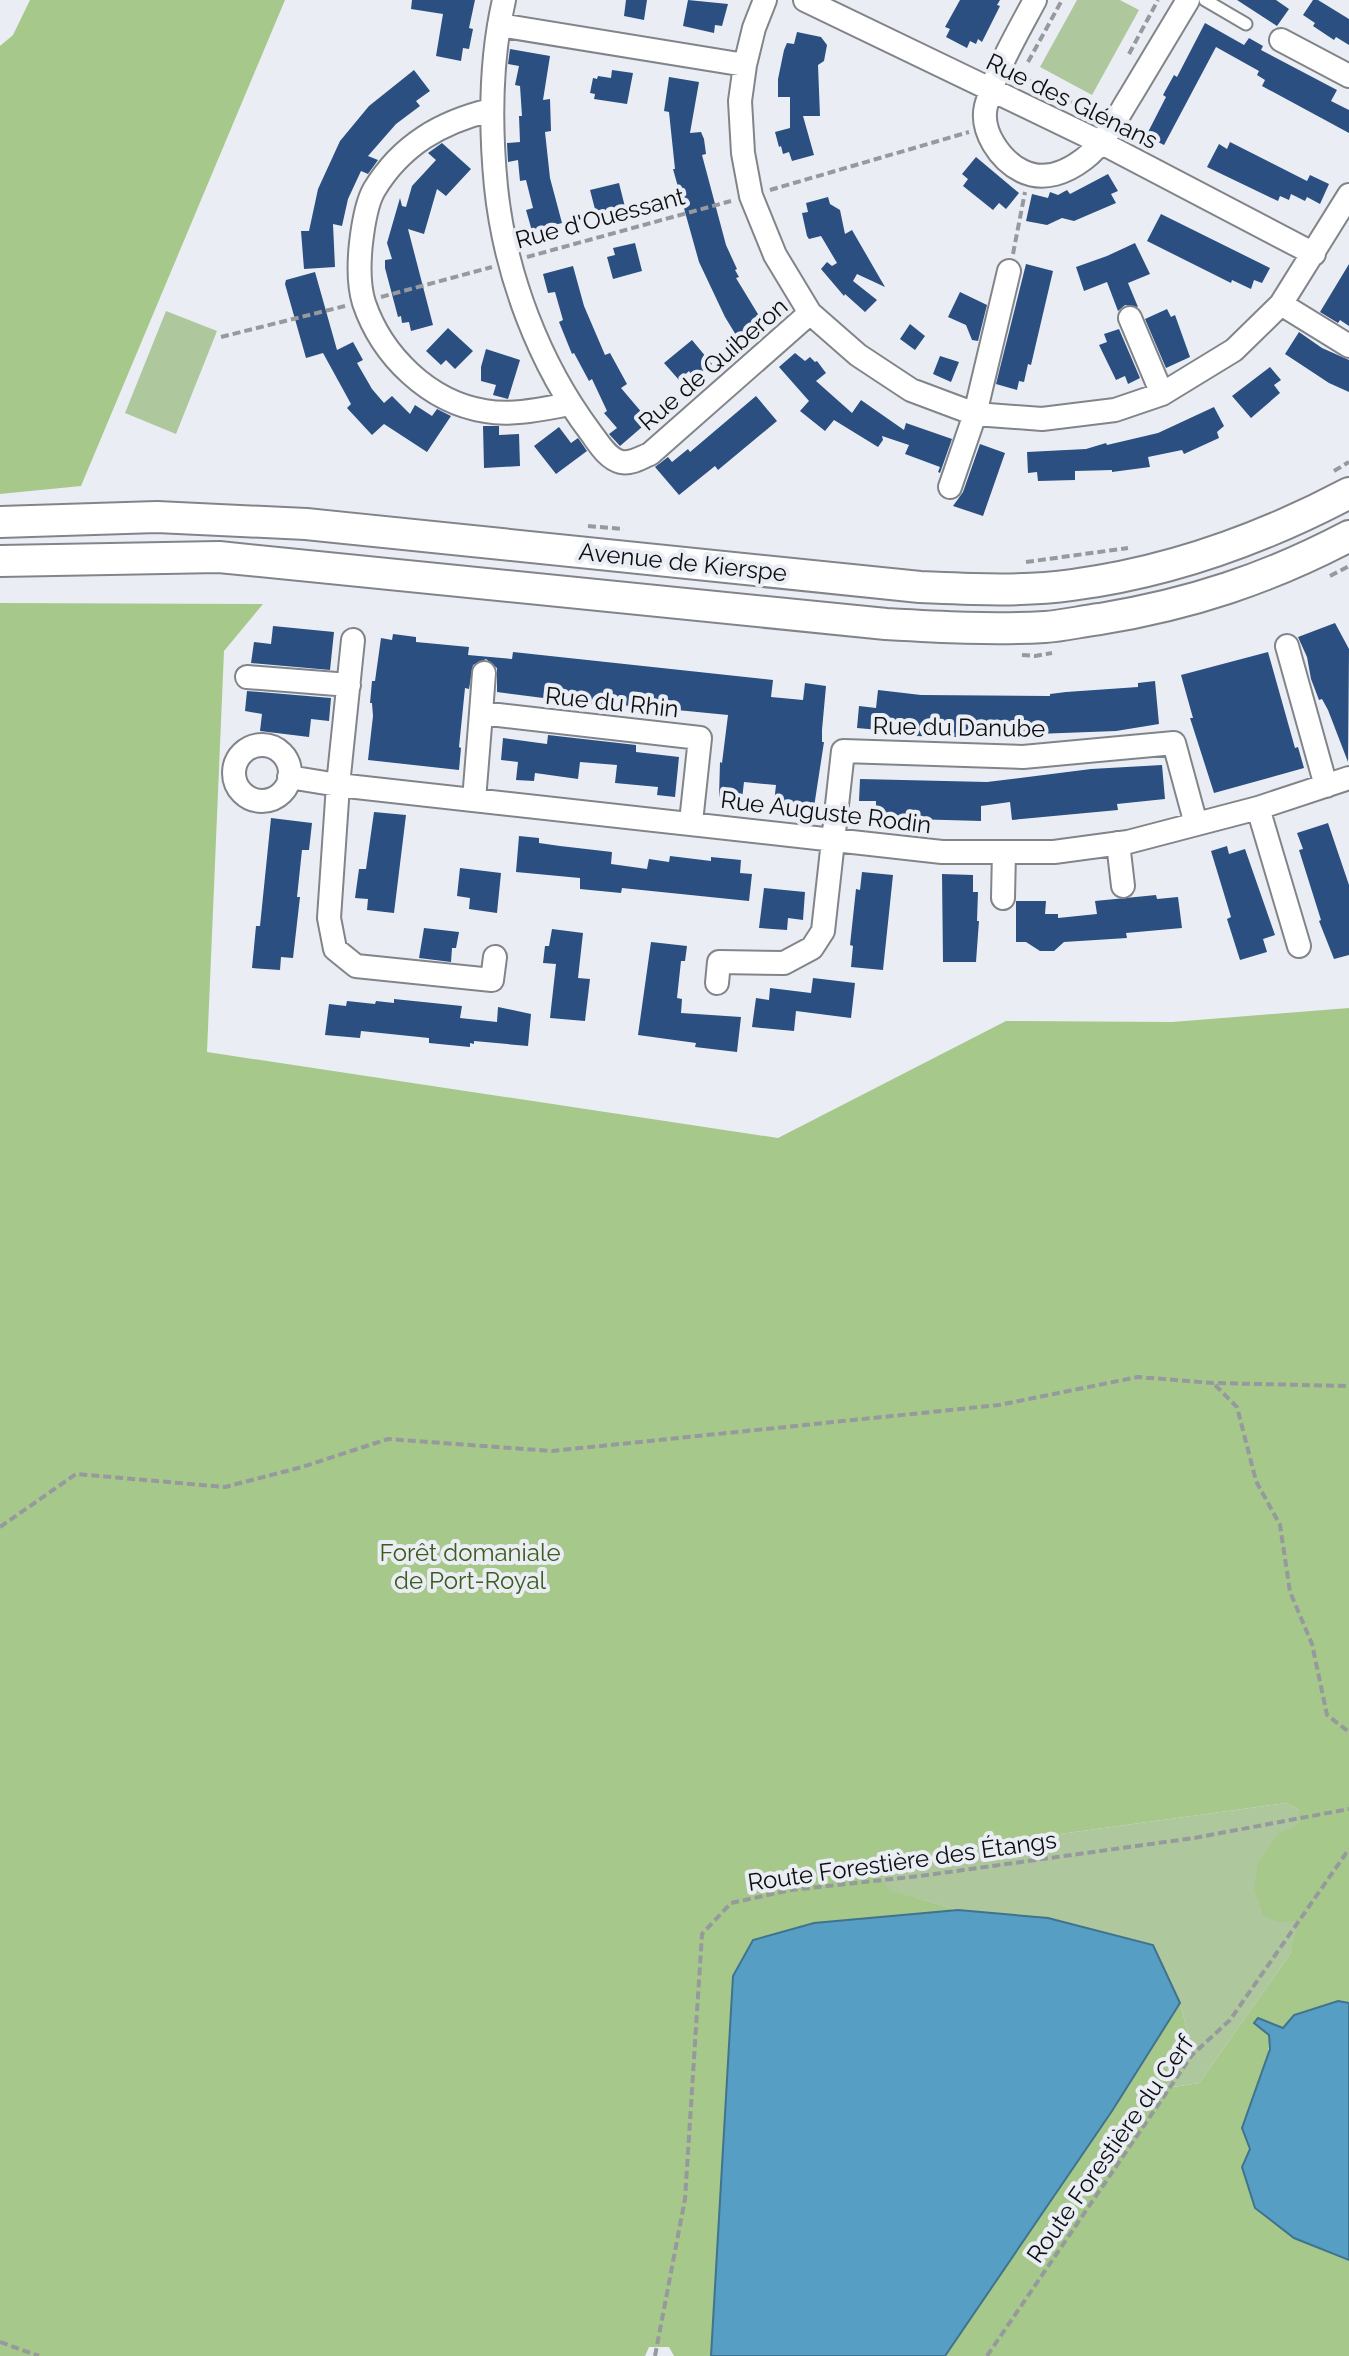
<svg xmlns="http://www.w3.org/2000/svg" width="1349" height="2356" viewBox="0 0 1349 2356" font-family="Raleway,sans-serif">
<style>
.green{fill:#afc79c}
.forest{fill:#a6c88a}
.water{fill:#569ec4;stroke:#40738e;stroke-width:2}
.building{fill:#2b4f80}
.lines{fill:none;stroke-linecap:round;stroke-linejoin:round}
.service-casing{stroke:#81858a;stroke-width:15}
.minor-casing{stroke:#81858a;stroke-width:26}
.secondary-casing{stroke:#81858a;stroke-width:34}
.path{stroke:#96999d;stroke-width:4;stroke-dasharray:8 4;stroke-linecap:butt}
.service{stroke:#fff;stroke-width:11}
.minor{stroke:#fff;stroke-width:22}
.secondary{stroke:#fff;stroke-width:30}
.labels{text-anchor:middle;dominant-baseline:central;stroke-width:8;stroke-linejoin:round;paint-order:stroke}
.street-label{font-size:24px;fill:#0d0f10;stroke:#eaeef4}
.park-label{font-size:24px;fill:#3c5b1c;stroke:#eaeef4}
</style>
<rect width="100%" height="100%" fill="#eaeef4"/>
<!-- green -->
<path class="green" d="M1077,0h43l19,10 -47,85 -52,-28z
M166,311l51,20 -41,103 -51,-21z
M1287,1803l12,7v111l-9,33 -91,129 -33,5 1,-21 23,-26 -10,-38 -27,-58 -105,-27 -90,-8 -69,-20 -14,-17 8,-15z"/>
<!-- forest -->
<path class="forest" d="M30,0h255l-204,486 -81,8v-448l13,-11z
M0,603l263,1 -39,47 -17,401 571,86 228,-117 166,1 177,-14v995l-11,-2 -69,34c2,32 -16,64 -27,93l52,110 55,22v96h-404l167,-245 68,-108 10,38 -23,26v21l32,-5 91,-129 8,-33 -21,1 -14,-7 -9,-28 4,-25 21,-29 19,-8 1,-15 -12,-7 -403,55 -8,15 14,17 68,20 -144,13 -61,17 -20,36 -22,380h-37l-5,-9h-20l-4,9h-645z"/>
<!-- water -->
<path class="water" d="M958,1910l90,8 105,27 27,58 -68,108 -167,245h-234l22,-380 20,-36 61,-17z
M1338,2001l11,2v257l-55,-22 -39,-30 -13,-41 8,-18 -8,-21 28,-79 -1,-14 -15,-12 4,-5 25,10 11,-13z"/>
<!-- building -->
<path class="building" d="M412,0h63l-6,28 4,1 -4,20 -6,-1 -2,13 -25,-5 7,-42 -32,-5z
M626,0h21l-3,20 -20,-4z
M688,0l40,4 -6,22 -7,-1 -1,8 -31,-7z
M960,0h40l-3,5 3,1 -18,36 -4,-3 -2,5 -6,-3 -3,7 -21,-11 4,-8 -5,-2z
M1237,0h39l13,9 -12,17z
M1313,0h5l31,19v26l-13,-8 -2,3 -21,-14 2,-3 -12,-8z
M1205,23l39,22 5,-7 14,8 -2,4 76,40 -6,11 18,9v23l-87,-47 3,-6 -8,-5 2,-4 -43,-24 -52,98 -18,-9 20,-39 -3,-2 11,-20 3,2z
M797,32l24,5 6,8 -3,16 -6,4 2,51h-17l11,39 -22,6 -3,-9 -6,2 -2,-8 -2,1 -4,-15 15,-4v-31h-12v-18l6,-29 3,-7 7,1z
M510,49l40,7 -7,44 7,-1 1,32 -6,1 5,46 12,45 -30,8 -6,-21 7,-2 -7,-28 -6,1 -2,-21 -10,2 -1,-19 13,-1 -1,-26h3l-2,-30 -5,-1 4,-19 -11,-2z
M414,70l16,21 -14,10 4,5 -24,18 -28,32 10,4 -10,14 -7,-3 -13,28 -6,27 -9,-2 2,43 -31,2 -3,-38h8l9,-42 22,-48 29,-35z
M612,70l21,3 -6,31 -33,-5 1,-5 -5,-1 3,-15 4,1 1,-3 13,2z
M669,77l30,5 -9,51 11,-1 3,7 2,15 -4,1 24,90 11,24 -2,1 4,7 -3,1 28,46 -25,16 -14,-23 -26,-55 -26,-93h2l-6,-57 -5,-1z
M1230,142l77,39 3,-6 19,9 -9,20 -13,-7 -2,4 -14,-7 -2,6 -9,-4 -2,5 -71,-34 12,-23 8,5z
M442,143l29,26 -25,27 -9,-7 -13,45 -16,-5 25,96 -22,6 -2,-9 -7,1 -1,-7 -3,1 -13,-49v-8l7,-1 -5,-16 13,-45 2,8 4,1 6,-21 24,-26 -8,-7z
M976,157l43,36 -13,16 -7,-6 -6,7 -30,-24 5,-7 -6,-5z
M1108,174l10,17 -7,3 5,9 -42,18 -12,-3 -15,7 -21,-4 6,-27 16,4 2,-6 8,3 9,-5 3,4z
M619,183l7,28 -20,6 -2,-6 -8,2 -6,-23z
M828,197l2,7 10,6 5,24 7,-4 33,57 -28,-13 -4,7 24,19 -12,12 -20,-18 -1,2 -23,-27 6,-7 5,4 5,-3 -16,-27 -12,3 -2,-3 -5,-23 6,-1 -2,-9z
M1161,214l109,54 -8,15 -8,-3 -3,9 -19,-9 -1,3 -84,-42z
M635,243l7,28 -29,8 -6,-22 8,-2 -2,-7z
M1135,243l15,31 -22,9 10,24 -13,-2 -7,6 -11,-29 -23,9 -8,-24 31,-11z
M1026,264l27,7 -22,94 -3,-1 -4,18 -5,-1 -2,9 -21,-6z
M1349,264v62l-9,-6 -2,3 -18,-11z
M573,266l11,40 21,49 5,-2 17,31 -6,4 28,33 -29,25 -11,-12 8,-6 -13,-15 3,-2 -15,-32 -3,2 -15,-28 -2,1 -13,-32 4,-2 -8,-28 -7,1 -5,-19z
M315,272l22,78 16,-8 10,18 -6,3 15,26 12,14 8,-7 18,18 5,-9 17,11 5,-7 14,7 -24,36 -43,-28 -12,11 -25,-27 4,-4 -28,-51 -17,5 -21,-74 1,-4z
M960,292l27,13 -9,36 -6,-1 -6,-15 -18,-8z
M1167,309l4,8 4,-2 15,42 -24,11 -21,-49z
M910,324l15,12 -10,14 -15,-11z
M448,328l25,23 -18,18 -9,-9 -5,5 -15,-14z
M1119,329l21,49 -12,6 -3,-8 -9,4 -17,-35 8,-3 -3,-8z
M1299,332l23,16 27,12v32l-20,-9 -44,-29z
M692,340l20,24 -12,10 -2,-2 -5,5 -4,-6 -10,9 -15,-17z
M486,349l34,11 -12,39 -15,-4 3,-10 -15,-4v-14z
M795,353l10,8 5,-4 5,5 2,-1 9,12 -10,8 36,32 9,-13 43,30 2,-7 46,16 -12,34 -2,-1 2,-5 -35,-13 4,-9 -27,-9 1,4 -5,7 -44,-27 -9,11 -25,-20 9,-10 -30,-34z
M940,356l19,6 -8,20 -18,-8z
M1270,367l11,13 -7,5 6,8 -29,25 -19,-22z
M756,396l21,25 -59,49 -3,-4 -36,29 -24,-28 13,-10 4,5 16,-13 2,3z
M1214,407l10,19 -7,6 2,6 -35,16 -2,-4 -34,7 2,10 -38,5v-2l-37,1v9l-37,1 -1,-9 -9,1 -1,-21 59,-3 20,-6 1,2 51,-12z
M483,426h16v9l20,-1 1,32 -36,2z
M559,427l12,16 7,-5 9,13 -31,23 -22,-28z
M980,444l25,9 -22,63 -30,-10 10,-14z
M1335,623l14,26 -1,113 -20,-52 -6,-11 -3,1 -8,-21 -4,-22 -9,-20z
M273,626l61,6 -4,38 -79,-7 3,-21 17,2z
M393,634l23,3v5l53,5 -1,8 44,4 1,-7 260,28 -2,17 32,3 2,-17 21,3 -4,44v12h2l-10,65 -40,-4 2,-18 -32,-3 -2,17 -23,-2 1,-35 2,1 6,-48 -92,-9 -22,-1v2l-117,-15v-24l-11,-9 -13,6 -4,24 -4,-1 -6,59 2,1 -2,22 -91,-10 5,-44 -1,-13h-2l2,-22h3l6,-43 11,2z
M1268,652l27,96 3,-1 6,21 -90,25 -24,-75h3l-12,-43z
M1155,681l4,43 -43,7 -157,6 -44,-1 -1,-2 -12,-2 -45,-4 2,-22 17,2 2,-18 43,5 129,1v-2l16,-2 72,-5v-4z
M247,691l84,7 -2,23 -18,-2 -2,18 -49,-6 2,-17 -17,-3z
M548,735l88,10v7l43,5 -4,40 -18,-2 1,-8 -43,-4 2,-18 -37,-3 -2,17 -43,-6 -1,8 -18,-1 2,-18 -17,-2 2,-22 44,6z
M1162,765l3,34 -48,5 1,6 -106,10 -2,-18 -29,4v15l-105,-3v-17h-17l1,-22 127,3 104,-13z
M374,812l32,3 -12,98 -27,-3 1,-11 -13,-1 4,-29h7z
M271,818l41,5 -3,27h-7l-5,47h3l-7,61 -12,-1 -1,13 -28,-2 4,-42h4z
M1328,823l21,62v70l-15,4 -15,-38 2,-1 -22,-70 4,-1 -6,-16z
M519,836l20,2v5l21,3 52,6 -1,12 36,5 2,-10 20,3 1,-6 41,5v-4l30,3 -1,13 12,1 -3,27 -127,-13 -1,5 -41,-4v-11l-64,-6z
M1227,846l2,8 16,-5 30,86 -12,4 4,13 -27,8 -13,-41 4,-2 -20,-66z
M460,868l41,5 -4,40 -28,-4 1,-11 -13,-2z
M862,872l31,3 -10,95 -32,-3 2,-21 -3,-1 6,-56 4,1z
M942,874l31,1v17h5l-1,29h2l-3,41h-33z
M764,888l41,4 -2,28 -15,-2 -1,12 -28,-2z
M1156,895l1,4 21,-2 4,31 -56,5 1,5 -63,4 -10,9h-14l-14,-9h-10v-41h30l-1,13h13v4l39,-4 -2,-13z
M424,928l35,4 -3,16h-4l-1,14 -32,-4z
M552,929l31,4 -5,45 12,1 -5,42 -35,-3 6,-54 -13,-1 2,-17h4z
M651,942l36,4 -2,15h-4l-4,37 5,1 -1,14 60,4 -4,35 -42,-5 1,-4 -58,-8z
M813,978l42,5 -4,35 -55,-7 -2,20 -42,-4 4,-29 13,2 1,-12 41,5z
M394,999l68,7 -2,12 37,4 1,-15 33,7 -3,32 -54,-5v3l-4,-1v4l-41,-4v-5l-68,-7 -1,7 -35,-3 4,-31 17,2 1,-5 28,3 1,-3 18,2z"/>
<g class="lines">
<!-- service casing -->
<g class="service-casing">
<path id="service" d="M1205,0l41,24"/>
</g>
<!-- minor casing -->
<g class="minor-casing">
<path id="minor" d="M504,0c-14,61 -14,125 -8,187 9,87 43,177 95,246 8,11 17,26 30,29 11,2 19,-4 29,-8l160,-141
M765,0l-11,28 -9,37 -5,36 3,52 8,43 24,59 35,58 48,42 53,35 64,24 67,5 73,-9 47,-16 72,-44 47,-46 68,-109
M805,0l297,143 212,111
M1035,0c-18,34 -39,69 -49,106 -6,25 14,54 36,65 22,11 45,1 62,-12 22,-17 33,-42 47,-64 19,-32 38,-63 57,-95
M499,25l246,40
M1281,40l68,36
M491,110c-50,12 -90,35 -117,80 -8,14 -11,36 -13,53 -2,19 -3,41 3,60 18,53 65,99 121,108 28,5 57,-2 85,-7
M1281,304l68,42
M1130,318l32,76
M950,487l25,-73 34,-143
M353,640l-15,145 -9,133 6,31 21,17 136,14 3,-23
M1287,646l39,140
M247,677l102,8
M481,713l3,-40
M234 773a28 28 0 1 1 56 0a28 28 0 1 1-56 0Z
M289,777l49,8 604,67h112l74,-10 130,-34 91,-30
M474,800l7,-87 219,25 -9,84
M1258,808l41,138
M1118,843l5,43
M1003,898l1,-46
M717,983l2,-21 65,1 28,-15 11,-17 20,-180 180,6 151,-14 22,81"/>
</g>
<!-- secondary casing -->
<g class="secondary-casing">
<path id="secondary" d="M0,522l157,-5 149,7 614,63c50,2 102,5 152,-2 99,-13 190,-46 277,-92
M0,561l219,-4 667,67c53,3 106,6 159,3 18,-1 37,-6 55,-8 91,-15 167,-40 249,-83"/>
</g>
<!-- path -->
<path class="path" d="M1129,54l29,-54
M1028,62l34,-62
M1022,74l-2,2 76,38
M770,190l199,-58
M1013,254l12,-62
M527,257l204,-56
M381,297l111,-30
M221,337l124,-31
M1334,471l15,-9
M588,526l36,3
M1026,562l102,-14
M1330,576l19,-10
M1022,655l13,1 17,-3
M1215,1385l22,22 19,74 24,44 10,67 22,52 15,71 22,17
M0,1527l76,-53 149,13 77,-20 86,-28 164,12 447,-46 139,-28 75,6 136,3
M0,2342l39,14
M655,2356l30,-157 17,-265 29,-31 60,-13 129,-14 274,-38 155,-29
M987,2356l205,-301 38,-35 119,-171"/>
<!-- service -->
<use href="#service" class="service"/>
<!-- minor -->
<use href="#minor" class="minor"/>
<!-- secondary -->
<use href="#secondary" class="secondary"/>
</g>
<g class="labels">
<!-- street labels -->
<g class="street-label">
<text transform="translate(1072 101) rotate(26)">Rue des Glénans</text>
<text transform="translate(600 218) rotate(-15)">Rue d'Ouessant</text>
<text transform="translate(713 364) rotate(-41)">Rue de Quiberon</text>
<text transform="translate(683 562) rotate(6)">Avenue de Kierspe</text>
<text transform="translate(612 702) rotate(6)">Rue du Rhin</text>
<text transform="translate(959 727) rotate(1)">Rue du Danube</text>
<text transform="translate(826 812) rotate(7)">Rue Auguste Rodin</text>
<text transform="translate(902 1861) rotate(-8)">Route Forestière des Étangs</text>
<text transform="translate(1110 2149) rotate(-55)">Route Forestière du Cerf</text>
</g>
<!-- park labels -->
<g class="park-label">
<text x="470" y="1552">Forêt domaniale<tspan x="470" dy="28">de Port-Royal</tspan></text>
</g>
</g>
</svg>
